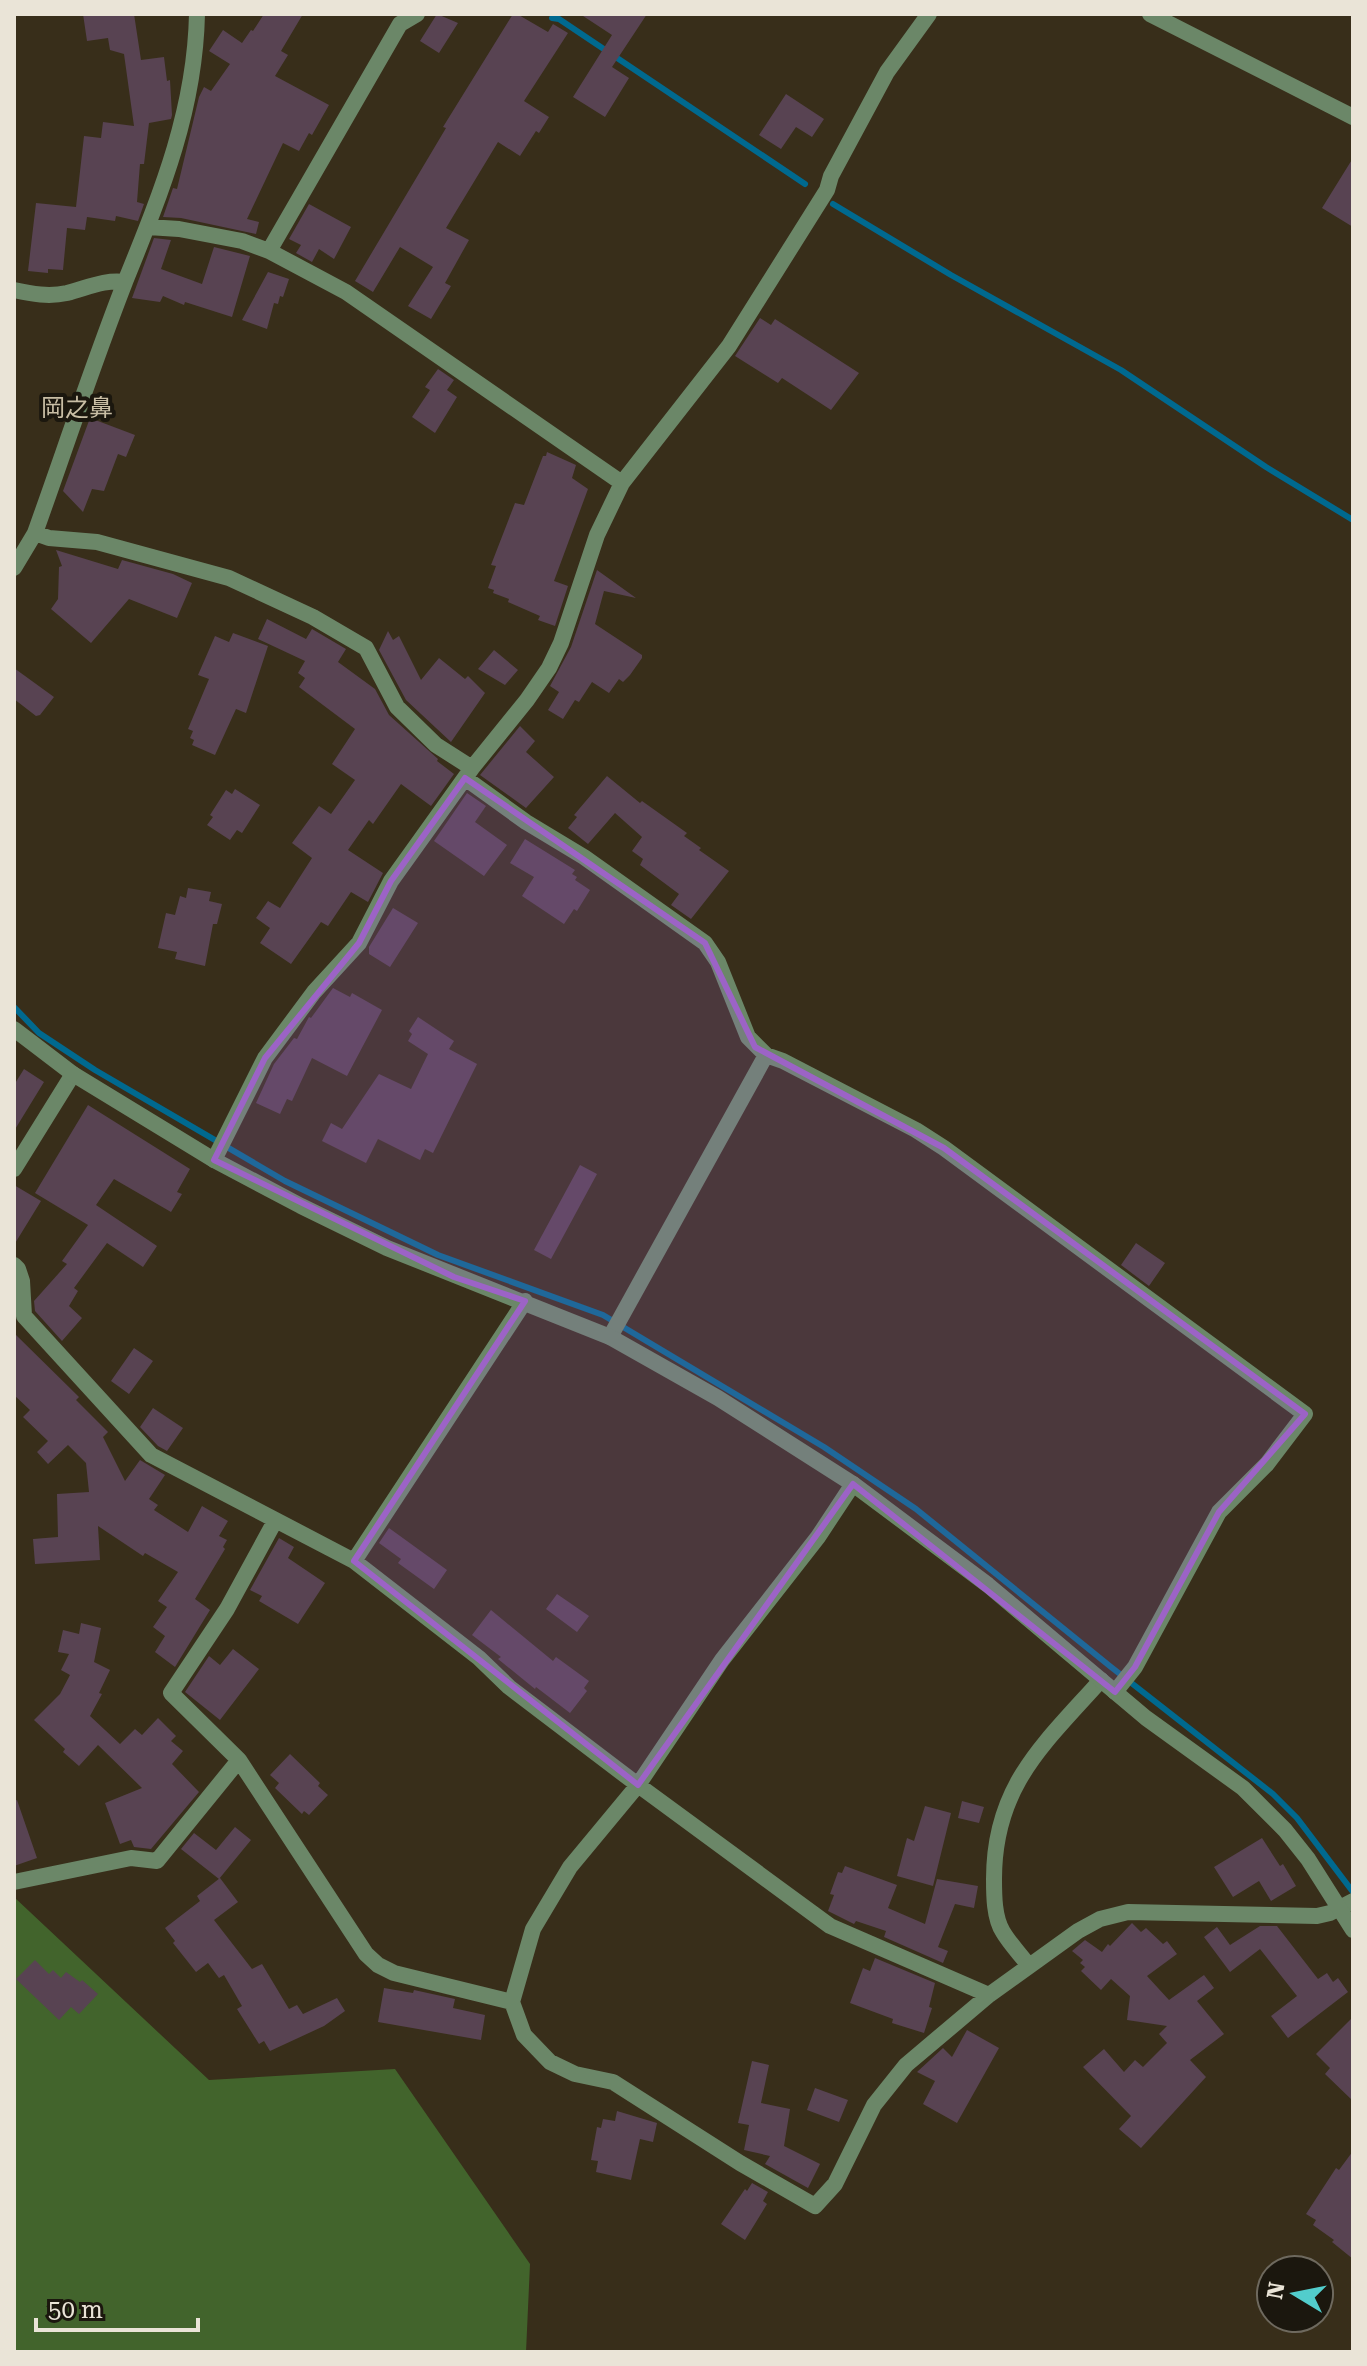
<svg xmlns="http://www.w3.org/2000/svg" width="1367" height="2366" viewBox="0 0 1367 2366" font-family="'Roboto Serif','Noto Sans JP',serif">
<style>
.green{fill:#42642c}
.lines{fill:none;stroke-linecap:round;stroke-linejoin:round}
.stream{stroke:#00698f;stroke-width:6}
.building{fill:#584352}
.minor{stroke:#6b8768;stroke-width:16}
.tertiary{stroke:#6b8768;stroke-width:16}
.marked{fill:#9c63c6;fill-opacity:0.2;stroke:#9c63c6;stroke-width:6;stroke-linejoin:round}
.labels{text-anchor:middle;dominant-baseline:central;stroke-width:8;stroke-linejoin:round;paint-order:stroke}
.neighbourhood-label{font-size:24px;fill:#c9bea5;stroke:#1b170e}
</style>
<rect width="100%" height="100%" fill="#382e1a"/>
<!-- green -->
<path class="green" d="M14,1897l195,183 186,-11 135,195 -4,88h-512z"/>
<g class="lines">
<!-- stream -->
<path class="stream" d="M552,18l7,1 246,165
M833,204l118,71 170,95 145,97 87,53
M14,1007l25,26 56,37 190,111 153,74 165,60 221,132 92,62 195,158 162,127 24,24 56,74"/>
</g>
<!-- building -->
<path class="building" d="M83,14h51l7,46 23,-3 3,24 3,-1 2,35 -1,4 -22,4 -5,41h-4l-3,38 7,2 -6,17 -22,-5 -1,5 -28,-4 -2,13 -18,-2 -4,42 -15,-1v4l-20,-2 8,-68 40,4 8,-71 17,2 2,-16 31,4 -10,-72 -14,-4 -2,-12 -21,3z
M264,14h39l-22,37 7,4 -13,21 54,29 -17,30 -3,-2 -10,18 -16,-8 -36,76 12,3 -3,12 -75,-16 -18,-1 10,-29 4,1 22,-92 5,-10 7,4 19,-27 -21,-13 14,-21 19,13 9,-13 2,1z
M437,14l21,9 -19,30 -19,-12z
M513,14h4l31,18 5,-8 15,9 -44,68 25,16 -10,16 -3,-2 -16,25 -22,-14 -52,86 23,12 -24,43 6,3 -20,33 -23,-13 25,-39 -33,-20 -27,45 -18,-11 91,-153 -3,-1z
M580,14h67l-35,53 17,11 -24,39 -32,-20 39,-62z
M786,94l38,25 -12,18 -16,-10 -15,22 -22,-14z
M1353,158v69l-31,-19z
M309,204l42,23 -17,32 -15,-10 -7,13 -16,-9 5,-8 -12,-6z
M154,238l17,2 -10,29 41,15 12,-37 36,9 -18,61 -47,-15 -1,3 -21,-9 -3,6 -28,-4z
M268,272l21,7 -6,18 -3,-1 -2,8 -4,-1 -7,26 -25,-9z
M760,318l11,7 4,-6 84,54 -28,37 -49,-32 -4,5 -43,-27z
M438,369l16,11 -7,10 10,7 -22,36 -23,-16 18,-27 -5,-3z
M90,418l45,17 -9,22 -8,-3 -14,37 -12,-2 -9,23 -20,-21z
M547,452l29,13 -4,13 16,11 -34,92 14,5 -13,40 -17,-6 2,-4 -32,-14 1,-3 -16,-6 1,-3 -6,-2 8,-22 -5,-1 24,-62 9,2 19,-49h3z
M56,550l62,19 4,-9 51,14 19,9 -15,35 -48,-19 -38,44 -40,-34 7,-10 1,-32 3,-1z
M597,570l39,28 -32,-7 -9,33 47,31v3l-12,17 -7,7 -4,-3 -10,14 -17,-11 -13,20 -4,-2 -12,19 -15,-9 11,-18 -9,-6 21,-39z
M267,619l39,20 6,-10 34,20 -8,13 37,27 14,26 49,44 -1,2 17,13 -23,32 -30,-22 -28,40 -4,-4 -21,30 35,23 -15,29 -17,-10 -23,34 -7,-4 -30,42 -31,-21 10,-15 -14,-10 12,-17 12,7 32,-50 -20,-15 11,-15 16,-22 12,8 24,-34 -23,-16 23,-35 -56,-42 6,-9 -7,-5 7,-12 -47,-22z
M388,631l5,9 6,-4 22,44 18,-22 26,21 3,-3 17,17 -34,49 -45,-42 -27,-50z
M233,633l35,13 -22,67 -10,-4 -21,46 -23,-10 2,-5 -4,-2 3,-7 -5,-2 21,-50 -11,-4 17,-39 14,6z
M494,650l24,20 -13,15 -27,-16z
M14,668l40,29 -14,18 -4,1 -22,-17z
M520,726l15,15 -9,11 28,25 -28,31 -46,-33z
M607,776l33,27 2,-2 45,32 -3,3 17,12 -2,2 30,21 -38,48 -20,-14 8,-11 -39,-29 3,-6 -11,-8 10,-14 -27,-24 -27,31 -20,-16 9,-11 -3,-2z
M235,789l25,16 -18,28 -5,-3 -7,10 -23,-15 6,-8 -3,-2 16,-25 6,4z
M467,793l19,13 -11,16 32,23 -23,31 -50,-35z
M525,839l50,31 -3,4 5,3 -2,3 15,10 -13,21 -3,-2 -10,15 -42,-28 12,-19 -24,-14z
M188,888l23,4 -2,9 13,3 -5,20h-4l-8,42 -30,-7 2,-7 -19,-4 8,-35 9,2 5,-19 6,2z
M393,908l25,15 -28,44 -21,-13v-7z
M333,988l17,9 2,-4 30,17 -35,66 -35,-18 -20,43 -5,-2 -7,15 -24,-11 18,-39 20,-26 3,1 12,-22 2,1z
M418,1017l36,24 -5,8 28,15 -44,89 -8,-4 -5,11 -42,-21 -12,24 -44,-22 9,-18 11,6 37,-55 32,15 17,-35 -20,-13 4,-7 -3,-3z
M24,1069l20,13 -30,49v-46z
M88,1105l102,64 -13,23 5,2 -11,18 -57,-33 -18,26 61,41 -14,21 -36,-24 -33,45 4,3 -9,15 13,12 -20,23 -27,-30 -1,-10 33,-37 -5,-3 26,-36 -53,-32z
M580,1165l17,9 -46,85 -17,-9z
M14,1185l27,16 -27,44z
M1136,1243l29,20 -16,23 -28,-21z
M14,1333l65,64 -3,3 32,32 -5,5 22,44 15,-21 25,15 -16,24 9,6 -4,5 34,22 14,-26 26,15 -9,15 8,4 -4,7 2,2 -30,50 15,11 -35,57 -20,-15 10,-16 -12,-9 14,-20 -9,-6 20,-29 -33,-19 -2,3 -45,-30 2,34 -65,4 -2,-25 25,-2 -1,-43 32,-2 -3,-29 -18,-18 -20,19 -11,-12 11,-11 -25,-24 7,-7 -16,-15z
M134,1348l19,13 -24,33 -18,-13z
M153,1408l30,20 -16,23 -9,-5 -18,-19z
M389,1528l58,42 -13,19 -36,-26 3,-4 -22,-16z
M279,1538l15,9 -6,11 37,25 -27,41 -39,-23 3,-5 -12,-6z
M557,1594l32,22 -12,16 -31,-23z
M491,1610l62,51 3,-4 33,24 -5,7 3,3 -17,22 -34,-26 -1,2 -37,-30 3,-2 -29,-22z
M81,1623l20,5 -7,34 16,8 -11,23 3,1 -12,22 30,28 15,-15 7,6 16,-17 18,18 -5,5 12,10 -11,13 27,28 -48,57 -17,-2 -3,-7 -11,4 -15,-41 37,-15 -44,-43 -19,21 -16,-14 2,-3 -31,-29 26,-26 10,-19 -9,-5 8,-16 -11,-2 5,-22 16,4z
M233,1649l26,20 -39,51 -35,-28 24,-36 11,9z
M290,1754l30,29 -2,3 10,9 -19,20 -5,-4 -2,3 -27,-26 4,-5 -9,-8z
M17,1800l20,58 -23,8v-65z
M962,1801l22,6 -5,16 -21,-5z
M925,1806l26,7 -18,73 -36,-10 10,-38 7,3z
M235,1827l16,13 -32,39 -38,-30 13,-16 22,17z
M1262,1838l18,28 3,-2 13,22 -25,15 -12,-20 -26,16 -19,-30z
M845,1866l52,19 -9,23 37,16 12,-45 41,7 -4,22 -19,-4 -17,43 10,4 -5,12 -59,-26 2,-6 -30,-10 -2,3 -26,-13 6,-16 -4,-1 8,-22 4,1z
M220,1878l18,24 -24,18 38,49 10,-5 27,45 8,-4 6,9 34,-16 8,13 -21,15 -54,25 -6,-10 -5,3 -22,-35 5,-3 -18,-31 -5,3 -11,-15 -12,9 -23,-29 2,-2 -10,-13 35,-27 -3,-5z
M1132,1923l9,9 5,-4 17,16 4,-3 10,13 -30,22 22,24 35,-25 10,13 -17,13 27,33 -34,26 16,17 -65,71 -22,-19 12,-13 -48,-49 21,-18 20,23 11,-12 8,7 24,-24 -8,-9 8,-8 -40,-6 3,-24 -19,-17 -10,11 -20,-19 4,-4 -5,-4 3,-3 -11,-9 13,-11 17,12 6,-8 2,2z
M1260,1926h17l41,53 9,-6 6,9 5,-4 10,14 -60,46 -17,-22 26,-20 -37,-47 -30,23 -26,-35 13,-10 13,18z
M875,1958l60,25 -6,24 3,1 -8,25 -32,-10 1,-4 -43,-16 13,-35 7,3z
M35,1960l14,14 4,-4 8,8 5,-6 14,10 2,-2 16,14 -19,20 -8,-7 -12,13 -43,-41z
M384,1988l29,5 1,-3 41,9 -2,9 32,7 -4,25 -103,-18z
M1353,2017v84l-28,-27 5,-6 -14,-14z
M967,2030l32,18 -42,75 -34,-19 12,-23 -18,-9 26,-24 9,9z
M752,2061l17,4 -8,38 29,6 -6,37 36,18 -12,24 -43,-24 5,-8 -26,-6 5,-25 -11,-2z
M815,2088l33,12 -9,22 -32,-12z
M617,2111l40,12 -4,19 -13,-3 -9,41 -35,-8 2,-11 -7,-1 6,-33 4,1 2,-9 12,2z
M1353,2151v108l-21,-17 2,-2 -21,-15 3,-5 -10,-6 30,-46 3,2z
M752,2183l16,9 -5,9 4,3 -22,36 -24,-16 24,-35 2,2z"/>
<g class="lines">
<!-- minor -->
<path class="minor" d="M1150,14l203,103
M148,227l31,2 63,12 27,10 77,41 276,191
M269,251l131,-227 17,-10
M14,290c18,4 35,7 53,3 20,-5 38,-14 58,-11
M35,533l14,5 48,4 132,36 84,39 53,31 31,59 39,38 36,23
M14,568l21,-35c30,-84 58,-169 90,-251 36,-89 70,-171 72,-268
M465,778l61,44 58,35 121,86 13,19 30,75 18,18 17,6 133,69 28,18 361,266 -38,50 -48,48 -84,155 -20,25
M214,1160l51,-102 49,-66 45,-49 32,-62 81,-113 55,-68 22,-32 12,-25 36,-108 25,-52 107,-137 98,-156 4,-14 56,-104 42,-58
M14,1169l59,-95
M14,1265l4,4 4,12 2,35 127,139 203,106 125,97 30,29 129,98 192,141 159,69
M610,1337l156,-282
M853,1484l-35,53 -96,123 -84,125 -68,82 -37,62 -21,73 12,33 26,27 25,12 38,8 127,81 75,43 20,-22 39,-79 32,-40 83,-70 89,-64 22,-12 28,-7 189,4 13,-3 23,-12
M354,1561l171,-260
M239,1760l127,194 12,11 16,8 118,29
M14,1882l117,-24 26,3 82,-101 -68,-67 56,-84 48,-88
M1029,1966c-8,-11 -19,-22 -26,-34 -9,-14 -9,-37 -9,-53 0,-93 49,-134 107,-199"/>
<!-- tertiary -->
<path class="tertiary" d="M14,1029l59,45 141,86 87,46 86,42 223,89 108,61 135,86 135,101 158,133 97,70 42,42 23,29 45,71"/>
</g>
<!-- marked area -->
<path class="marked" d="M465,778l240,165 50,104 189,101 361,266 -86,98 -84,155 -20,25 -262,-208 -215,301 -284,-224 171,-260 -71,-24 -240,-117 51,-102 94,-115 32,-62z"/>
<g class="labels">
<!-- neighbourhood labels -->
<g class="neighbourhood-label">
<text x="77" y="408">岡之鼻</text>
</g>
</g>
<!-- border -->
<rect width="1367" height="2366" fill="none" stroke="#eae4d7" stroke-width="32"/>
<!-- north arrow -->
<g transform="translate(1295 2294) rotate(280)"><circle r="38" fill="#1b170e" stroke="#6e695e" stroke-width="2"/>
<path d="M0-6L14 30L0 20L-14 30Z" fill="#52cdcc"/>
<text y="-12" font-size="22" font-weight="bold" text-anchor="middle" fill="#eae4d7">N</text>
</g>
<!-- scale -->
<path d="M36 2318v12h162v-12" fill="none" stroke="#eae4d7" stroke-width="4"/>
<text x="48" y="2318" font-size="24" fill="#eae4d7" stroke="#1b170e" stroke-width="6" paint-order="stroke">50 m</text>
</svg>
